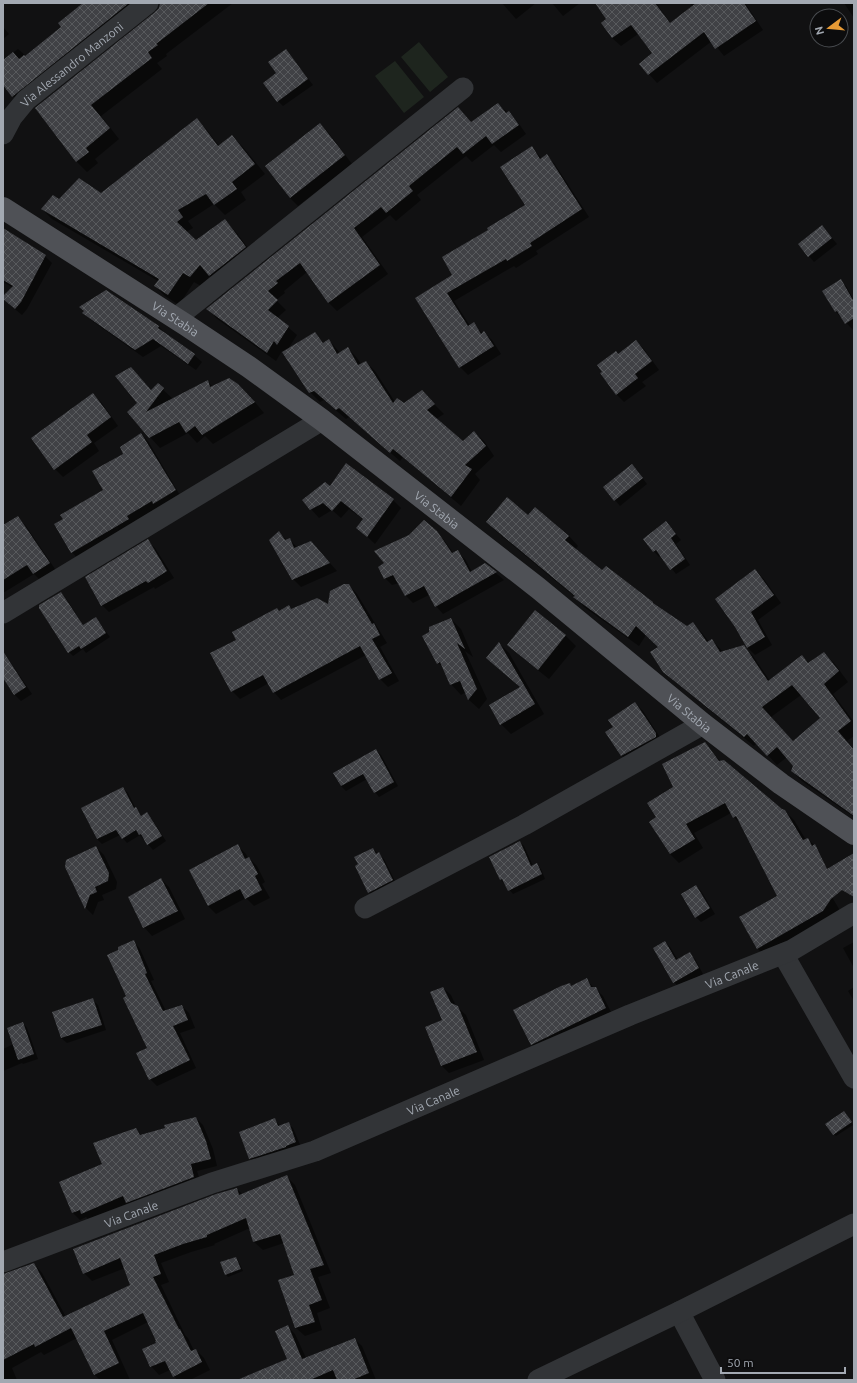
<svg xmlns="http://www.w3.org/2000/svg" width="857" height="1383" viewBox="0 0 857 1383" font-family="Ubuntu,sans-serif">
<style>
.pitch{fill:#1e251e}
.shadow{fill:#0007;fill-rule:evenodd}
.building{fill:url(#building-cross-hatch);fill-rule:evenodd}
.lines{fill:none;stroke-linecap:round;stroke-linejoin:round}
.minor{stroke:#323437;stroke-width:21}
.major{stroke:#4f5156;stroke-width:22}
.labels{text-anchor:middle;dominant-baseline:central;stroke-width:3;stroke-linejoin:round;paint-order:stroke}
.street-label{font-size:12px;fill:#a3a9b2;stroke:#0c0c0d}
</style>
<defs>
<pattern id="building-cross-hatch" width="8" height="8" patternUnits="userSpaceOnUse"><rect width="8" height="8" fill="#404145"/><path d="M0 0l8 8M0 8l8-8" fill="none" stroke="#585a5d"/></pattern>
</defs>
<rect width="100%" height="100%" fill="#111112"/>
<!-- pitch -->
<path class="pitch" d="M419,42l29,35 -18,15 -29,-35z
M395,61l29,36 -20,16 -29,-37z"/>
<!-- shadow -->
<path class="shadow" d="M85,3h67l-129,103 -20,-20v-26l15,-11 8,7 36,-29z
M161,3h72l-67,51 1,2 -10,7 5,6 -61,47 18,23 -24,20 3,4 -11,9 -10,-10 -40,-54 123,-100z
M502,3h34l-20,16z
M552,3h28l-17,13z
M604,3h52l15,21 22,-17 -3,-4h55l18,27 -39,26 -12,-15 -55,42 -17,-19 14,-11 -16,-19 -17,12 -9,-8 -10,-15 6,-3z
M844,3h10v15z
M3,27l6,7 -6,5z
M286,50l27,35 -30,21 -5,-5v-27z
M498,104l19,17 9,13 -25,18 -7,-7 -22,17 -6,-6 -49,39 4,5 -25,21 -6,-6 -28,22 26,37 -51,37 -9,-9 -21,-30 -23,19 1,2 -9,7 10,10 -9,8 20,17 -9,14 27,-15 9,9 5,-3 11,13 8,-5 9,10 4,6 5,-2 9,9 20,31 9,3 18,-13 22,22 -8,5 27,23 11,-10 10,9 10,15 -19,18 5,6 -19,26 -58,-49 -3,4 -51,-44 -3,2 -22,-19 -4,2 -10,-10 -28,-41 -6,10 -60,-43 -8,-9 250,-201 14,15z
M197,120l10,10 12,16 13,-10 10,10 23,28 -24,18 5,8 -21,15 -11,-11 -26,17 5,7 -7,4 10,9 29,-20 10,10 20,26 -35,29 -10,-10 -9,10 -7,-4 -15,23 -14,-9 -10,-10 3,-5 -106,-62 -10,-10 17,-8 42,-6z
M320,124l8,8 24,32 -54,42 -8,-8 -24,-32z
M532,148l10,11 4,-3 8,7 35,54 -53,34 2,3 -22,14 -2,-2 -60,35 16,25 3,-3 10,11 1,-1 8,7 9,14 -33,21 -8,-8 -44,-69 37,-23 36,-45 37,-25z
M3,230l42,26 7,7 -25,46 -5,6 -12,-10 2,-18 -9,-5z
M827,232l10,12 -23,18 -15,-18z
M841,281l5,5 8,14v31l-18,-19 -13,-21z
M106,291l53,36 7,7 28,21 8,7 -6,8 -35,-24 -18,11 -52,-37 -8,-7z
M636,341l8,8 15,21 -17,12 4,4 -22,16 -8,-8 2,-39z
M131,368l21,23 6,-6 15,14 35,-17 5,5 36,8 15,18 -51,31 -8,-8 -8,7 -9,-10 -28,15 -10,-11 -11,-34z
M93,394l8,8 17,24 -24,17 5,8 -36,26 -8,-8z
M141,434l7,7 33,56 -103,62 -6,-7 53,-98z
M346,465l47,35 8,8 -26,36 -17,-16 6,-8 -15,-11 -8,9 -9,-8 -13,8 -16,-18 27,-12z
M637,471l10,13 -27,22 -5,-6z
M529,517l40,19 9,10 -3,4 27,21 51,32 34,24 6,-4 9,10 7,9 3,-2 11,12 20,-6 10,10 17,25 32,-25 8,8 14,-11 10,10 14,19 -15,12 21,28v14l-7,5 7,9v67l-52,-36 -10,-10 3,-5 -8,-9 -10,8 -20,-22 -3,3 -79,-64 -11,-11 -5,-24 -13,-12 -7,11 -55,-39 -9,-10 -78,-65 -10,-10zM801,695l20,24 -27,23 -23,-25z
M18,518l8,8 31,46 -15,10 -8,-8 -31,19v-67z
M671,528l10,12 -5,4 14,21 -14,9 -15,-19 -2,2 -15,-17z
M436,532l8,8 10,14 3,-2 8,7 7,13 13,-8 19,16 -61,34 -7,-8 -7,-11 -16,8 -8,-8 -6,-12 -7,2 -7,-7z
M279,533l8,7 2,-1 9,9 13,-6 26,29 -36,16 -8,-8z
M148,541l7,7 19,30 -19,11 -1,-2 -45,25 -7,-7z
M755,570l8,8 18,25 -23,17 14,25 -17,10 -8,-8 -11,-21z
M349,585l8,9 30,49 -7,4 19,34 -11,6 -8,-8 -14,-24 -85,45 -7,-8 -5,-9 -29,16 -8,-8 5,-51 52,-33 3,3 36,-5z
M61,593l4,4 19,29 12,-7 14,18 -24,16 -3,-4 -10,7 -4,-4z
M451,619l10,10 12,28 -8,-6 22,48 -8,10 -10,-9 -3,-8 -5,3 -10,-11 -7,-16 -6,-5z
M565,635l11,11 -27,33 -30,-24 -10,-10z
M499,643l10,10 35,61 -33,20 -10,-10 20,-36 -34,-30z
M3,651l29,43 -11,7 -6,-6 -12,-19z
M635,703l8,8 20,31 -33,22 -8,-8 -15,-24 7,-5z
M705,744l16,18 61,48 3,1 9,9 12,20 2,-1 9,9 6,12 -9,6 25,43 -7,11 -66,37 -9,-9 21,-52 -36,-70 -8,-9 -3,-4 -37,20 9,15 -24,15 -9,-9 -19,-32 6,-4 17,-31z
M376,750l5,5 17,31 -19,11 -4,-5 -8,-13 -21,12 -5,-5 -7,-13z
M123,788l5,5 8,16 6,7 5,-3 4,5 15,23 -13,9 -13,-15 -13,8 -7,-8 -18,9 -5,-5 -15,-31z
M520,842l4,4 9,20 3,-2 5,5 4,10 -32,15 -12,-14z
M238,846l8,8 2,4h1l8,8 8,16 -3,2 8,14 -16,8 -8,-8 -30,16 -8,-8z
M96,847l8,8 13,27 -1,7 -14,6 2,5 -6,2 -5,13 -7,-7 -20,-42z
M373,849l11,10 13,26 -23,13 -5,-6z
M161,879l8,8 16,32 -33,17 -8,-9z
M696,886l5,5 14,23 -14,8 -5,-5z
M133,941l7,8 14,31 -3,1 15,30 16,-5 7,7 6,15 -15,5 16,35 -39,18 -7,-7 -2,-31 -21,-51 -8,-46z
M665,942l5,5 8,13 12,-6 5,5 8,15 -24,13 -5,-5z
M854,942v26l-11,-20z
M586,980l17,16 10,20 -74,36 -8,-8 38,-60 3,3z
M854,987v14l-6,-10z
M443,988l8,7 5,11 10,9 18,45 -35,13 -7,-7 -15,-39 17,-6z
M93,1000l5,5 8,25 -39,13 -6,-5 -8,-25z
M23,1023l4,5 11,31 -15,5 -1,-1 -19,8v-22l11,-5z
M846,1114l7,11 -17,11 -2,-2z
M196,1118l7,7 10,24 4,17 -20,5 4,13 -112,36 -3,-3 -6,3 -7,-7 -13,-30 43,-18 32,-36 7,7z
M275,1120l5,6 8,-3 5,5 8,19 -47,16 -4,-5z
M287,1177l8,8 36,88 -13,4 12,31 -13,5 5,17 -17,6 -9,-8 -1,-53 -11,-32 -21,7 -9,-8 -4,-14 -36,16 1,1 -24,7 -30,11 8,19 -8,3 24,50 3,3 6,13 2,-1 8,8 6,12 -20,10h-13l-7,-10 -11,5 -8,-9 6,-25 -9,-19 -36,18 18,40h-30l-6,-6 -17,-36 -33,17 -3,-3 -29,16 5,12h-14v-106l31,-10 8,9 24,44 66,-32 -7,-17 -33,13 -8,-8 153,-84 6,6z
M236,1258l2,2 5,11 -15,6 -2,-2z
M288,1327l7,7 11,24 48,-19 8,7 14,34h-137l49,-21z"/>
<!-- building -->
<path class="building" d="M83,3h46l-117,94 -9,-12v-25l10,-8 6,7 5,-4 1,1 36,-29 -3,-4z
M160,3h49l-53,41 2,1 -10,7 4,6 -61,47 19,23 -24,20 3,4 -13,10 -41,-54 120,-96 4,-4z
M595,3h60l15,20 26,-20h48l12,18 -41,28 -11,-17 -56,43 -9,-11 13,-11 -21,-28 -19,13 -11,-15 5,-4z
M286,49l22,30 -31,23 -14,-19 13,-10 -8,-11z
M498,103l8,10 3,-2 10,14 -27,19 -6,-8 -23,18 -6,-7 -48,39 4,5 -27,22 -5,-6 -27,21 26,37 -52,38 -28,-40 -24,18 2,2 -10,8 10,9 -10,10 21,16 -12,19 -3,-4 -7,12 -61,-44 252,-202 13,15z
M197,118l21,28 14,-11 23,29 -23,18 5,7 -23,16 -8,-11 -28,16 5,7 -6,5 19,18 29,-21 21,28 -37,29 -9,-11 -10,12 -7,-4 -15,22 -14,-9 5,-7 -118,-70 12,-14 6,4 20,-21 22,15z
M320,123l25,32 -55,43 -25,-32z
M532,146l8,13 7,-5 35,55 -52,34 2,3 -25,15 -1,-2 -59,34 21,33 6,-4 7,12 3,-3 10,15 -35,22 -44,-70 37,-23 -10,-18 46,-27 -1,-2 38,-23 -25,-38z
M822,225l10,13 -24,19 -10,-13z
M3,228l43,27 -25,47 -6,7 -12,-10v-3l10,-10 -10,-6z
M841,279l13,23v16l-9,6 -8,-13 -2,1 -13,-21z
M106,290l53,36 -1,2 37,26 -7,10 -35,-25 -18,11 -53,-37 2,-2 -5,-4z
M315,332l8,11 6,-4 8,15 11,-7 10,18 8,-4 27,42 4,-5 7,5 18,-13 13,14 -8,6 36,31 11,-10 12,15 -21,19 7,4 -21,28 -58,-48 -3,4 -51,-45 -3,2 -22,-19 -5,2 -27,-41z
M636,340l16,21 -17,13 3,4 -22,17 -16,-22 2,-1 -5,-7 19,-14 2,3z
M131,367l20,23 7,-7 6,5 -18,24 62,-32 2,7 19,-9 9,6 17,18 -53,33 -7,-9 -9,7 -7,-11 -30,16 -22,-26 10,-9 -22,-27z
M93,393l18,24 -24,18 5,7 -38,28 -23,-32z
M141,433l35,57 -23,14 -1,-3 -25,15 2,3 -58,34 -17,-29 9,-5 -3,-4 43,-25 -11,-19 31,-17 -3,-7z
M346,463l48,36 -27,38 -11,-9 7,-9 -22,-18 -9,10 -9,-8 -13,7 -8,-10 23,-18 5,4z
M632,464l11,14 -29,23 -11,-14z
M507,497l21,18 7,-8 34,29 -4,4 37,30 4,-4 47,36v1l34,23 6,-4 14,20 5,-3 8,13 24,-7 24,36 34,-26 6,8 16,-11 15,19 -15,13 27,37 -13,10 16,19v66l-63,-45 2,-5 -16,-19 -10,9 -20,-22 -3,3 -81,-65 -13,-20 8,-5 -22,-21 -8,11 -55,-40 2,-1 -89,-74zM792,685l28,33 -27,23 -31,-34z
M18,516l32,47 -17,11 -6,-9 -24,15v-55z
M424,520l13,11 15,22 6,-3 12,22 15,-9 12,9 -62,35 -11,-21 -19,10 -12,-21 -9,4 -6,-12 6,-4 -10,-12 35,-16z
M666,521l10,13 -5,4 14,21 -15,11 -14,-20 -3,2 -10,-13z
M279,531l6,9 5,-2 4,10 17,-7 19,22 -38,17 -23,-40z
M148,539l19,32 -19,12 -2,-2 -45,25 -16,-29z
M755,569l19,26 -23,17 14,25 -18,11 -12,-21 -20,-28z
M344,584h5l23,40 2,-1 6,12 -8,4 20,34 -13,7 -19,-34 -87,47 -10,-18 -32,17 -21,-39 26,-13 -4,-8 45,-24 2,3 10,-6 2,4 26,-11 11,6 2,-13z
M61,592l22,33 13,-8 10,16 -25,16 -2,-3 -11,7 -29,-45v-3z
M535,610l31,25 -28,35 -31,-25z
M451,618l14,31 -8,-6 20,46 -9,11 -8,-19 -10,4 -10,-23 -3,2 -15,-28 7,-4v-5z
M499,642l36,62 -35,21 -11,-20 31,-18 -34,-29z
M3,651l23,36 -12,8 -11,-17z
M635,702l21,31v4l-35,19 -16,-24 8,-5 -5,-7z
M705,742l14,19 5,-1 58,49 3,1 18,30 5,-2 4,8 3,-2 12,25 27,-16v44l-12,-7 -11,9 -8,12 -66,38 -18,-32 38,-21 -41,-80 -3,2 -8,-15 -39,21 9,15 -25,15 -21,-32 7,-5 -9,-14 26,-16 -11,-23z
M376,749l18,33 -20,11 -11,-19 -22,12 -8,-13z
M123,787l11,21 2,-1 5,9 6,-4 15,24 -15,9 -6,-11 -2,1 -3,-5 -14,9 -6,-9 -19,9 -16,-31z
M520,841l11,25 6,-3 5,11 -34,17 -6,-12 -2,1 -11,-23z
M238,844l7,15 4,-2 9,17 -3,2 7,14 -17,9 -5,-10 -32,17 -19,-36z
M96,846l13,27 -1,8 -13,6 2,5 -7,3 -5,14 -20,-42 1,-7z
M373,848l3,6 3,-2 14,28 -25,13 -13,-27 3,-2 -4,-7z
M161,878l17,33 -35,17 -15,-31z
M696,885l14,23 -15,10 -14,-24z
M134,940l13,33 -2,1 18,37 19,-6 6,15 -15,6 17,34 -41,20 -13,-27 11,-5 -24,-50 3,-2 -19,-41 11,-5v-3z
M665,941l11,19 14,-8 9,16 -26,15 -20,-35z
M587,978l4,9h5l10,21 -75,37 -18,-35 48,-24 9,-3 1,3z
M443,987l8,16 7,3 19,46 -36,14 -16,-39 17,-7 -12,-28z
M93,998l9,27 -41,13 -9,-26z
M23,1022l11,32 -16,6 -11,-32z
M844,1111l8,11 -19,13 -8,-11z
M196,1117l10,24 5,18 -20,5 3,13 -68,26 -3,-7 -42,18 -1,-4 -8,3 -13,-31 43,-18 -9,-21 43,-15 4,7 25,-7 -1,-3z
M275,1118l3,8 11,-4 7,20 -10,4v1l-37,12 -10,-27z
M287,1175l37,90 -14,4 12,31 -13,5 6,17 -20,6 -17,-48 16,-5 -14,-41 -27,8 -7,-24 -39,17v2l-24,7 -29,11 7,19 -8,3 26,52h1l11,22 5,-2 6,13 -29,15 -8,-16 -15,6 -8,-18 14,-6 -1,-2h1l-13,-28 -39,18 15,32 -25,12 -23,-47 -36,19 -1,-3 -31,16v-86l31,-11 29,54 67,-32 -10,-27 -37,16 -10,-25 143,-55 21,-6 2,7z
M236,1257l5,12 -16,6 -5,-13z
M288,1325l14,34 53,-21 14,35 -17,7h-15l-4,-10 -23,10h-73l50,-21 -12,-28z"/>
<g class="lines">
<!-- minor -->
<g class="minor">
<path id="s1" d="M3,134l9,-17 14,-17 122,-97"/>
<path d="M176,318l287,-230"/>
<path d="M3,613l319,-193"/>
<path d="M365,908l159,-83 179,-101"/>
<path d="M783,954l71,124"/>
<path id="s2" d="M3,1262l209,-79 103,-32 315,-136 162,-65 62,-37"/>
<path d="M679,1312l36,68"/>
<path d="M538,1380l141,-68 175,-88"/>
</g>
<!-- major -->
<path class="major" id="s3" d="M3,208l183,117 63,42 73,53 216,168 165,136 78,60 73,50"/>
</g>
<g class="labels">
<!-- street labels -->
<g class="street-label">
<text stroke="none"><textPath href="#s1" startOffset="99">Via Alessandro Manzoni</textPath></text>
<text stroke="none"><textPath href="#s3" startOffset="205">Via Stabia</textPath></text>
<text stroke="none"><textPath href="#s3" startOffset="529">Via Stabia</textPath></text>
<text stroke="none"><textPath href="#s3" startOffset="853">Via Stabia</textPath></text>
<text stroke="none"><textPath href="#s2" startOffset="784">Via Canale</textPath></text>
<text stroke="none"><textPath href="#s2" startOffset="460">Via Canale</textPath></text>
<text stroke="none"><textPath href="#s2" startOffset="137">Via Canale</textPath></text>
</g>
</g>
<!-- border -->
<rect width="857" height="1383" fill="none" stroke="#a3a9b2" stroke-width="8"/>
<!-- north arrow -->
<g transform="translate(829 28) rotate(254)"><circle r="19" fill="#0c0c0d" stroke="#484b4f"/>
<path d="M0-3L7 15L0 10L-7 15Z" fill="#e69a36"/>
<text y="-6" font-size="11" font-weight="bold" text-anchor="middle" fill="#a3a9b2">N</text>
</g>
<!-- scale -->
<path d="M721 1367v6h124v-6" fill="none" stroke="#a3a9b2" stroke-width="2"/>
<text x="727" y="1367" font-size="12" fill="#a3a9b2" stroke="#0c0c0d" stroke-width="3" paint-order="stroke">50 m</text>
</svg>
